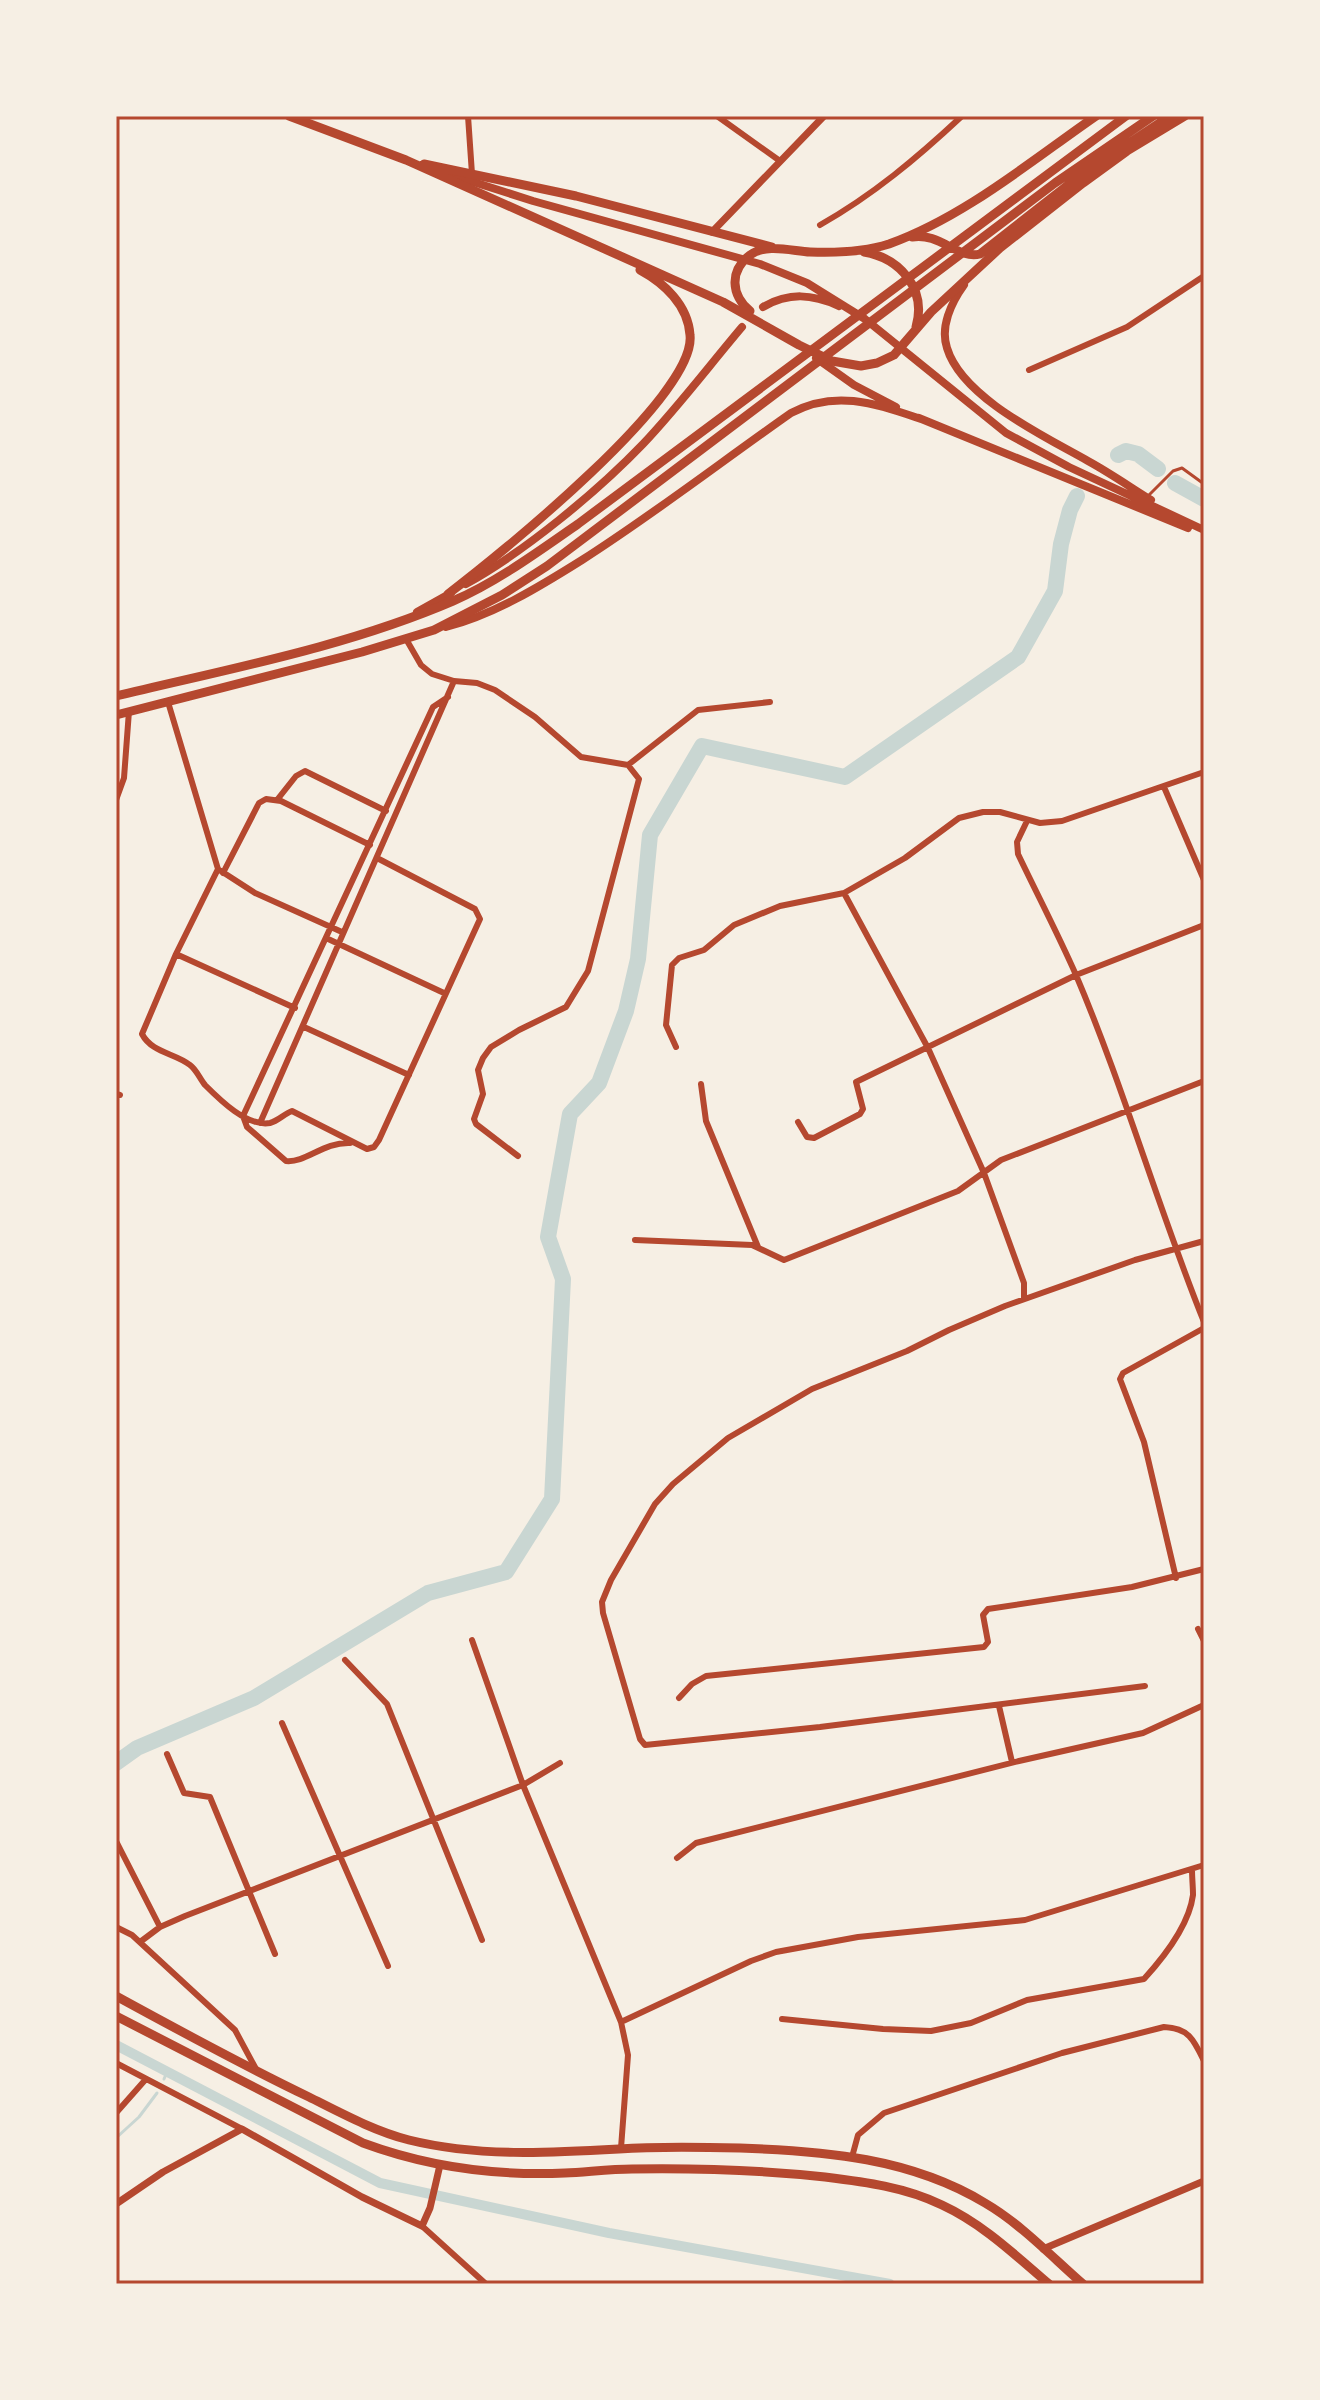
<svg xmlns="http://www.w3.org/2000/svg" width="1320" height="2400" viewBox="0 0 1320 2400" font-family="Lato,sans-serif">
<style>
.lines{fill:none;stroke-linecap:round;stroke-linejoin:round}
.stream{stroke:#c9d6d2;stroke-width:3}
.canal{stroke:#c9d6d2;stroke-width:10}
.river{stroke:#c9d6d2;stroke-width:16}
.service{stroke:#b5482f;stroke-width:3}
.minor{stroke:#b5482f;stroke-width:6}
.tertiary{stroke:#b5482f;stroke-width:7}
.secondary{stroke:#b5482f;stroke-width:8}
.primary{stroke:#b5482f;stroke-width:9}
.neatline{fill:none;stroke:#b5482f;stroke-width:3}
</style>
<rect width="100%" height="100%" fill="#f6efe4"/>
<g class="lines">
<!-- stream -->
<path class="stream" d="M164,2079l3,-7
M116,2138l23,-21 18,-24"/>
<!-- canal -->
<path class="canal" d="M116,2045l264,138 229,50 281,51"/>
<!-- river -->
<path class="river" d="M1118,455l8,-4 12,3 20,15
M1175,483l29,16
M116,1763l21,-15 117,-50 174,-105 78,-21 46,-73 11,-220 -15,-42 22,-123 29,-31 27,-72 12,-52 12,-124 52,-89 143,31 173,-120 37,-66 6,-47 9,-34 7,-14"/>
<!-- service -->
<path class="service" d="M1148,496l25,-25 9,-3 22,16"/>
<!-- minor -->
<path class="minor" d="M468,116l4,58
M717,116l63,45
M820,225c53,-30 97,-67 142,-109
M1029,370l98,-43 77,-51
M406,639l15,26 11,9 22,7 23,2 18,7 40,27 46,40 47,8 11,14 -51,192 -22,36 -47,23 -28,17 -8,11 -5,12 5,24 -9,25 2,5 42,32
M168,702l50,167 -42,85 -34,80c10,19 33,19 48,31 6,4 10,14 15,20 15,15 42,42 65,38 8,-2 14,-9 22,-12l75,38 7,-2 5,-7 101,-221 -5,-10 -98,-51
M628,765l70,-55 72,-8
M1164,787l40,93
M116,800l8,-22 5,-67
M277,800l19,-24 9,-5 81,40
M1027,821l-10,21 1,12c19,40 40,80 58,121 48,113 82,233 128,347
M221,871l34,22 87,39
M223,873l36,-70 7,-4 15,2 89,44
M844,893l84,155 56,125 40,110v16
M326,938l118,55
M176,954l119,54
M304,1027l105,48
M676,1047l-10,-22 6,-60 7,-7 25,-8 30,-25 46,-19 64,-13 61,-35 54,-40 24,-6h17l40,11 22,-2 142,-49
M701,1084l5,37 52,126
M116,1094l4,1
M798,1122l9,15 7,1 46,-24 3,-5 -7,-27 220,-107 128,-50
M260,1123l194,-442
M350,1143c-27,-1 -44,20 -64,18l-39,-34 -4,-11 190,-409 15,-10
M635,1240l117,5 32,15 174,-69 43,-31 203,-79
M1176,1578l-32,-136 -24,-63 3,-6 81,-45
M1198,1629l6,12
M472,1640l51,145 98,237 7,33 -7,93
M345,1660l42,44 95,236
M1145,1686l-325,41 -175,18 -5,-6 -37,-126 -1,-11 9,-22 44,-76 18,-20 55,-46 84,-49 95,-38 42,-21 56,-24 130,-46 69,-19
M679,1698l13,-14 14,-8 278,-29 4,-5 -5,-27 5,-6 144,-22 72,-18
M999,1706l13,56
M282,1723l106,243
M167,1754l17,39 26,4 65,157
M116,1841l44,86
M677,1858l19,-15 323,-82 124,-28 61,-28
M116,1927l16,8 103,95 21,39
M140,1942l20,-15 25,-11 338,-131 37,-22
M782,2019l101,10 48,2 40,-8 56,-23 117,-21c20,-22 45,-53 49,-84 0,-8 -1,-17 -1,-26
M621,2022l130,-61 25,-9 82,-15 167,-17 179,-55
M116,2063l126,66
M116,2113l30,-34
M852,2157l6,-22 26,-22 178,-60 102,-26c25,1 30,13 40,34
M422,2226l64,58"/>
<!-- tertiary -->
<path class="tertiary" d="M712,232l112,-116
M116,2204l47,-32 79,-43 120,68 60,29 8,-18 10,-43
M1043,2249l161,-68"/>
<!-- secondary -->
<path class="secondary" d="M439,171l94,30 227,63 47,19 58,36 141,114 63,34 135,63
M964,285c-13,18 -24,42 -17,63 15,50 99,89 141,113 22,12 42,26 63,39
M763,307c26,-15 49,-13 76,-1
M816,358l38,27 42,22
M919,418l269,110
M466,584c58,-32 131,-92 177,-140 35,-37 66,-78 99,-117
M417,612l34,-19
M446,627c49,-13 93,-40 136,-67 72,-46 139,-98 209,-147 45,-24 85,-9 130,6"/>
<!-- primary -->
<path class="primary" d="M289,116l117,44 317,142 76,43 33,16 29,5 16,-3 17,-8 37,-43 69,-64 83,-65 44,-32 58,-35
M424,164l152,32 196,51
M912,237c28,-5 46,23 68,17l97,-76 93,-62
M864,252c36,6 63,37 52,75
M750,311c-19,-16 -21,-40 0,-56 16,-12 42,-4 60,-3 26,1 54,0 79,-8 75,-27 142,-83 207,-128
M448,594c50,-38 249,-198 242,-259 -2,-30 -26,-52 -50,-65
M116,696c112,-27 230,-49 337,-95 44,-19 86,-50 125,-77l548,-408
M116,715l246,-63 72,-22 68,-35 45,-29 508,-383 98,-67
M116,1996c64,35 128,70 193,101 32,16 65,34 100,43 69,17 140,13 210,9 40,-3 81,-2 121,-1 85,3 171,10 245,55 36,21 67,54 98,81
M116,2016l247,127c65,24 133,33 202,30 22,-1 45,-4 67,-4 64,-1 129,1 193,8 40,5 80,10 117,28 41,19 73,50 107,79"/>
</g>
<!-- border -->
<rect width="1320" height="2400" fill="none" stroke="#f6efe4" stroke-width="236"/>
<rect x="118" y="118" width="1084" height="2164" class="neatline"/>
</svg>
